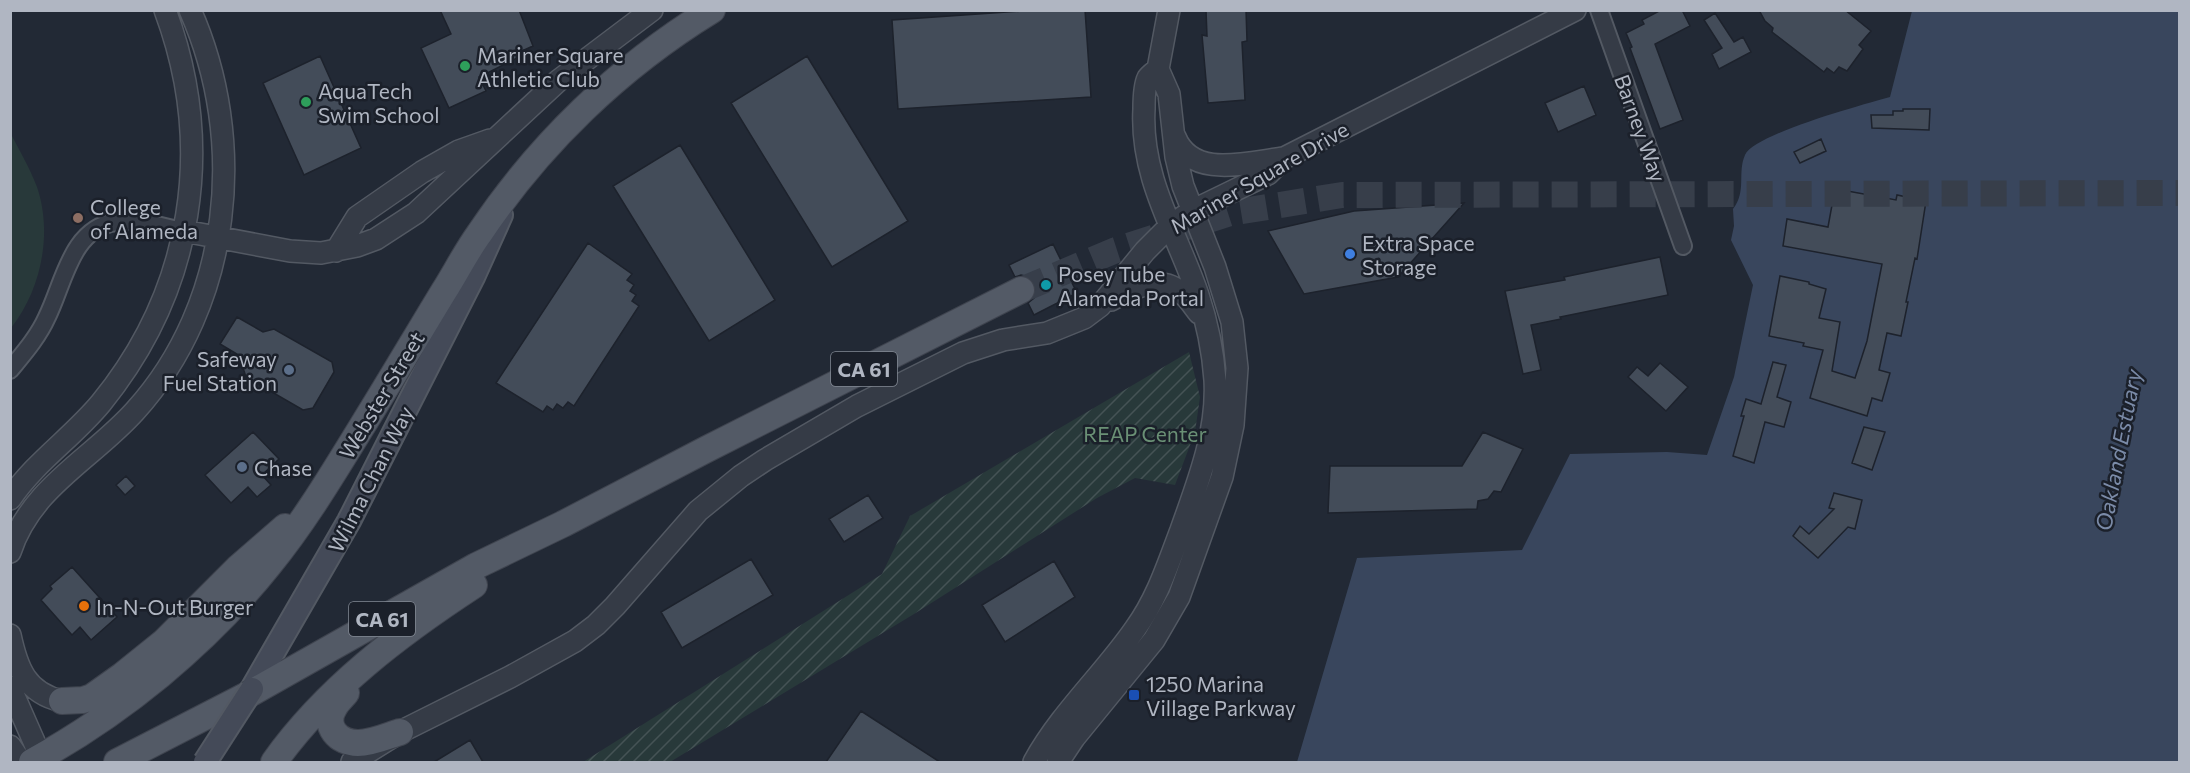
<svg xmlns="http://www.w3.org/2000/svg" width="2190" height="773" viewBox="0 0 2190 773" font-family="Commissioner,sans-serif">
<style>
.grass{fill:#28393a}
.garden{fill:url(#garden-furrows)}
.water{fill:#39465d}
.building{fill:#434c59;stroke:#1d222c;stroke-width:1.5}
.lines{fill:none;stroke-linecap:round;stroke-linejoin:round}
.primary-tunnel{stroke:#373e4a;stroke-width:26;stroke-dasharray:26 13;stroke-linecap:butt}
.minor-casing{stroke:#535963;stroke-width:20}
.tertiary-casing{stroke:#535963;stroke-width:24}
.secondary-casing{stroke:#535963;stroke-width:26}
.primary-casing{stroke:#3f444f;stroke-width:28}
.minor{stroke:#353b46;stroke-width:16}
.tertiary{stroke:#353b46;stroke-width:21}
.secondary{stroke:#444a58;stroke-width:22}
.primary{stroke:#535a66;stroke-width:26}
.secondary-bridge-casing{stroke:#535963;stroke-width:26;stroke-linecap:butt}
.secondary-bridge{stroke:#444a58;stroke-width:22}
.leisure-dot{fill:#2e9e5b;stroke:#1b202a;stroke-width:2}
.education-dot{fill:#8d6e63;stroke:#1b202a;stroke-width:2}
.shop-dot{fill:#3f7fe0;stroke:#1b202a;stroke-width:2}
.culture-dot{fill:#0f9aa8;stroke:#1b202a;stroke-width:2}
.service-dot{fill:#5c6f8a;stroke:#1b202a;stroke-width:2}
.food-dot{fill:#e8710a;stroke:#1b202a;stroke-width:2}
.transit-dot{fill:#1a4fb4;stroke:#1b202a;stroke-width:2}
.labels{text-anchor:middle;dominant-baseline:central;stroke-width:5;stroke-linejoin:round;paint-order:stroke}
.shield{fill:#1b202a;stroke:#838994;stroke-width:1.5}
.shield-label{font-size:20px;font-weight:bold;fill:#b0b6c2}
.poi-label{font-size:21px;fill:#b0b6c2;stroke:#1b202a;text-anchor:start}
.street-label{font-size:21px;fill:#b0b6c2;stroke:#1b202a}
.park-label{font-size:21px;fill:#6a9075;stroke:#1b202a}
.water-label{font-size:22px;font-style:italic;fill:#7b8ba8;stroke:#1b202a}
</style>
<defs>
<pattern id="garden-furrows" width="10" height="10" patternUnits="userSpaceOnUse" patternTransform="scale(1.5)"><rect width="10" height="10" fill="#28393a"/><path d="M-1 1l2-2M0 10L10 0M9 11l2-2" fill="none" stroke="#455355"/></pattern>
</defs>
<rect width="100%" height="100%" fill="#222935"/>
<!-- grass -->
<path class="grass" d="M10,132c9,18 20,36 27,55 16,47 4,103 -26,141z"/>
<!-- garden -->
<path class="garden" d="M1189,352l11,45 -5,35 -20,53 -40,-7 -38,20 -183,116 -244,148h-87l299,-188 28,-58z"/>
<!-- water -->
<path class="water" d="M1912,11h267v751h-882l60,-204 165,-8 48,-96 97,-2 40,3 27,-78 19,-92 -22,-45 3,-14 -1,-17c14,-18 4,-36 12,-54 9,-21 120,-51 145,-58z"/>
<!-- building -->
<path class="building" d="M440,10h79l14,36 -11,5 1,4 -44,22 7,14 -37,17 -28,-60 30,-14z
M1038,10h47l6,87 -193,12 -6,-89z
M1206,10h40l1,31 -5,1 3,58 -37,3 -6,-68 5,1z
M1661,10h21l8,16 -35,18 28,76 -23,9 -30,-81 2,-1 -6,-14 18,-9 -2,-4z
M1759,10h86l26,21 -12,14 4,4 -16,22 -8,-4 -5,6 -7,-5 -3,4 -52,-40 1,-4 -8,-7z
M1715,13l19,29 9,-5 8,15 -32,17 -7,-15 10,-6 -18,-28z
M320,56l41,92 -57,27 -41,-92z
M807,56l101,165 -76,46 -101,-164z
M1584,86l12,29 -38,17 -13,-29z
M1903,109h27l-1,21 -57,-2 -1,-13h22v-4h10z
M1821,139l5,12 -26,12 -6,-11z
M680,145l95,155 -66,41 -96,-155z
M1842,190l54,10 1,-5 29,6 -9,58 -2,-1 -9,44h2l-7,34 -14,-3 -8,37 11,3 -8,28 -10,-3 -5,18 -57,-18 13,-48 -20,-4 1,-3 -35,-7 11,-60 29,6v2l17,5 -7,29 21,4 -8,49 23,7 12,-37 15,-77 -99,-18 4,-27 41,8 6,-33 7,1z
M1464,203l-66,74 -94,17 -36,-63 86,-20z
M588,243l44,31 -5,6 7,5 -4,6 6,4 -4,6 7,5 -65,100 -6,-4 -5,6 -6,-4 -4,6 -6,-4 -4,6 -47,-29z
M1053,244l24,49 -43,22 -6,-12 6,-5 2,-7 -1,-7 -6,-7 -8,-2 -6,2 -6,-12z
M1660,257l8,38 -108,22 1,2 -30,6 10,45 -18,4 -18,-83 60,-11 -1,-3z
M237,317l26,15 11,-3 58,33 2,10 -21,36 -10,2 -57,-33 -3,-9 4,-8 -27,-16z
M1773,362l13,3 -9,32 14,5 -7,25 -19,-5 -11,41 -21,-7 11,-40h-3l5,-17 15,5z
M1660,363l28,24 -22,24 -38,-34 9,-10 11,9z
M1864,427l21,5 -13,38 -20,-7z
M253,432l26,27 -17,16 9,10 -14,12 -9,-10 -17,16 -26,-28z
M1483,432l40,17 -22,43 -7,-1 -6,8 -10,2 -1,8 -149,4 2,-47h132z
M126,476l9,10 -10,9 -9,-10z
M1834,493l28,7 -7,29 -7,-2 -30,31 -25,-22 7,-10 9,8 25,-25 -5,-1z
M868,495l15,23 -39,24 -15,-23z
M751,559l22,36 -91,53 -21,-36z
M1054,561l21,36 -70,45 -23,-37z
M72,567l45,50 -26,23 -11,-13 -8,8 -31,-35 11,-11 -2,-3z
M861,711l79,51h-114z
M470,740l13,22h-49z"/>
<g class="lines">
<!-- primary-tunnel -->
<path class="primary-tunnel" d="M1021,290l95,-40 114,-37 112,-18 838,-2"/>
<!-- minor casing -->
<g class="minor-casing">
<path id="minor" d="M1599,10l84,236
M10,370c14,-17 28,-33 37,-53 17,-34 24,-89 69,-95 22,-3 46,5 68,9"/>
</g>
<!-- tertiary casing -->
<g class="tertiary-casing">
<path id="tertiary" d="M1175,137c17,43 73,25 109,21
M184,231l106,20 31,2 36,-7 19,-7 40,-26 142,-132 94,-71
M336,251l21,-34 65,-45 37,-21 31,-11
M1111,300c23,-13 50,-27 73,-5 6,5 10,12 15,18
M10,499c25,-37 63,-62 91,-96 92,-113 115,-256 64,-393
M10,552c21,-65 82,-93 125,-141 97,-107 113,-271 55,-401
M10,635c7,33 16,58 52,66
M10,687l33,75
M10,746l11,16
M352,762l48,-30 110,-55 65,-36 21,-16 19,-19 83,-95 43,-35 24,-16 92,-54 106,-53 40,-13 44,-7 37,-15 16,-12 45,-55 25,-25 22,-15 76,-37 16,-16 291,-148
M1034,762c27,-49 69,-87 101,-133 22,-30 33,-65 46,-99 17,-48 37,-98 34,-150 -2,-28 -8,-58 -17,-85 -21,-62 -58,-117 -54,-186 0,-8 0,-23 4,-31 2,-3 8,-7 10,-9
M1058,762l16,-24 80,-98 25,-43 43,-120 11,-52 4,-57 -5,-46 -17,-55 -32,-81 -7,-29 -7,-63 -11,-25 11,-59"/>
</g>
<!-- secondary casing -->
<g class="secondary-casing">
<path id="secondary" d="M252,689l97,-168 125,-246 27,-60"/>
</g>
<!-- primary casing -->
<g class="primary-casing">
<path id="primary" d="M346,693c-4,5 -9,9 -12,15 -11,18 4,35 24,35 14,0 29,-7 42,-11
M62,701l21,-1 9,-3 31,-22 41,-33 75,-75 46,-40
M32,762c89,-49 173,-117 237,-197 35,-43 63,-90 92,-137 28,-45 55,-91 83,-137 12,-19 22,-39 35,-57 60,-90 140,-167 233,-224
M117,762l136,-70 223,-126 87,-42 144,-75 314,-159
M274,762c52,-73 125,-128 200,-177"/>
</g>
<!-- minor -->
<use href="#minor" class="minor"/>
<!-- tertiary -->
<use href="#tertiary" class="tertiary"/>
<!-- secondary -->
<use href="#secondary" class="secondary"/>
<!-- primary -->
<use href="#primary" class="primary"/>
<!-- secondary-bridge casing -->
<g class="secondary-bridge-casing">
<path id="secondary-bridge" d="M205,762l47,-73"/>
</g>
<!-- secondary-bridge -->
<use href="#secondary-bridge" class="secondary-bridge"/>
</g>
<!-- markers -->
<g class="leisure-dot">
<circle cx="465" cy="66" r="6"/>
<circle cx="306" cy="102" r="6"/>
</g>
<circle class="education-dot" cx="78" cy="218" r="6"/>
<circle class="shop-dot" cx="1350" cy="254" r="6"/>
<circle class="culture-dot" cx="1046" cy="285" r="6"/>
<g class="service-dot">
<circle cx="289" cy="370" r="6"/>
<circle cx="242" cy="467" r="6"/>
</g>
<circle class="food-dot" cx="84" cy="606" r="6"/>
<rect class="transit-dot" x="1128" y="689" width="12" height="12" rx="3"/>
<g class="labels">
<!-- shield labels -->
<g class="shield">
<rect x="831" y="352" width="66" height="34" rx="4.5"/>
<rect x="349" y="602" width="66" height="34" rx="4.5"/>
</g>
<g class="shield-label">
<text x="864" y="369">CA 61</text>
<text x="382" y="619">CA 61</text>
</g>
<!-- poi labels -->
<g class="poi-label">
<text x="477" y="54">Mariner Square<tspan x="477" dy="24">Athletic Club</tspan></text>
<text x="318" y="90">AquaTech<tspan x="318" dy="24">Swim School</tspan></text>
<text x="90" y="206">College<tspan x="90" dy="24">of Alameda</tspan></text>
<text x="1362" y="242">Extra Space<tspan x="1362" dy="24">Storage</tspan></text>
<text x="1058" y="273">Posey Tube<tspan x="1058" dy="24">Alameda Portal</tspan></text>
<text x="277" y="358" text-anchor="end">Safeway<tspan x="277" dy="24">Fuel Station</tspan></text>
<text x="254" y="467">Chase</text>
<text x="96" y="606">In-N-Out Burger</text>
<text x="1146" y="683">1250 Marina<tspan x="1146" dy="24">Village Parkway</tspan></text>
</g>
<!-- street labels -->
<g class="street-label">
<text transform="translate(1641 128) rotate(70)">Barney Way</text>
<text transform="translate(1259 177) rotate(-30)">Mariner Square Drive</text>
<text transform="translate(381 395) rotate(-59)">Webster Street</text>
<text transform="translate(370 479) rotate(-63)">Wilma Chan Way</text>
</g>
<!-- park labels -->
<g class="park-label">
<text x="1145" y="433">REAP Center</text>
</g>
<!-- water labels -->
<g class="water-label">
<text transform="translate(2118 450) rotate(-79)">Oakland Estuary</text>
</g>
</g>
<!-- border -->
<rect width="2190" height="773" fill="none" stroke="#b0b6c2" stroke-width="24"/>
</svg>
